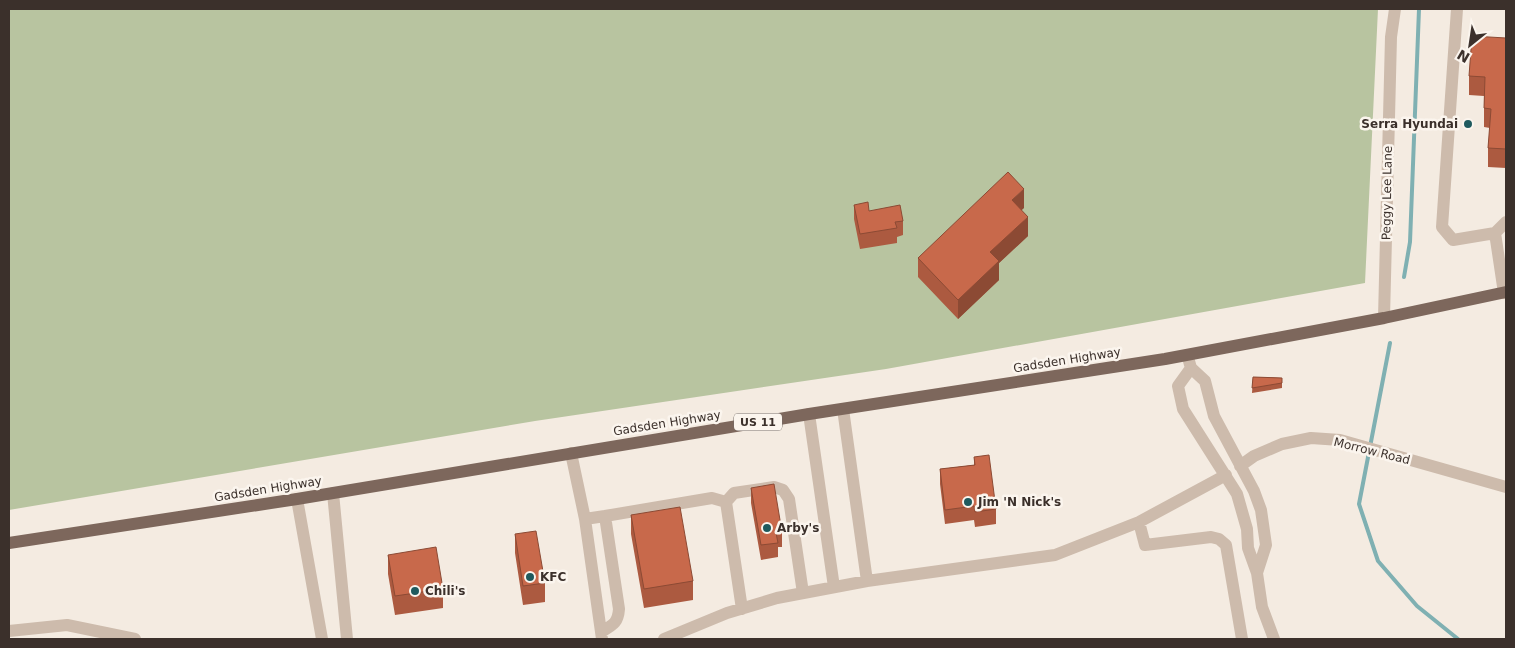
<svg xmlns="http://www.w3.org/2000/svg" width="1515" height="648" viewBox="0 0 1515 648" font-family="'DejaVu Sans',sans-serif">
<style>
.green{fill:#b8c4a0}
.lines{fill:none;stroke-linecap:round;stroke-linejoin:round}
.stream{stroke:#7fb0b2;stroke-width:4}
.minor{stroke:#cdbbac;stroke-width:12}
.major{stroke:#7d675c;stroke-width:12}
.wall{fill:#ac5a40}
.shaded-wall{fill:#8c4a34}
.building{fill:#c8694b;stroke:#8c4a34}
.poi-dot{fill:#1f5a5e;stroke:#fbf5ee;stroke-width:2}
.labels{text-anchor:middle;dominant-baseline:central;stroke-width:5;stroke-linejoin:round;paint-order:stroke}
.shield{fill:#fbf5ee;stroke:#756b66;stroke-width:1}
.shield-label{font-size:11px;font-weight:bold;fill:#3b302b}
.poi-label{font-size:12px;font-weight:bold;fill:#3b302b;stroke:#fbf5ee;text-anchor:start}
.street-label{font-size:12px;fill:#3b302b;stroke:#fbf5ee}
</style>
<rect width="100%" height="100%" fill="#f4ebe1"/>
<!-- green -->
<path class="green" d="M9,9h1369l-13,274 -479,86 -351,52 -526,89z"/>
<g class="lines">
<!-- stream -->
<path class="stream" d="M1404,277l6,-35 9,-233
M1390,343l-31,161 19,57 39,45 41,33"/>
<!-- minor -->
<path class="minor" d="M1457,9l-15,218 11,13 42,-7 11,-11
M1495,233l9,60
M1384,318l7,-281 4,-28
M1189,361l2,7 14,13 9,35 40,75 7,19 5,35 -9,28
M1191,368l-13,18 5,23 54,85 10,35 1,19 9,25 5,34 12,32
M843,409l24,172
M809,414l25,173
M571,453l14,66 17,120
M1240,466l14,-10 28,-12 29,-6 29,2 166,47
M333,493l14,146
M297,499l25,140
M605,516l107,-18 14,4
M585,519l20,-3 14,93c-1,14 -6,16 -18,23
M1139,522l6,23 66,-8 8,2 7,6 16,94
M742,609l-16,-107 8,-9 40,-6 9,3 6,9 14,94
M9,631l58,-6 68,14
M664,639l63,-26 50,-15 90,-17 188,-26 84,-33 87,-47"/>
<!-- major -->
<path class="major" d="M9,543l288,-44 512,-85 356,-55 219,-41 122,-26"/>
</g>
<!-- wall -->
<path class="wall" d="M1506,38v130l-18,-1v-19l2,-20 -6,-1v-31l-15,-1v-19z
M854,205l15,6 34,10v14l-6,2v6l-37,6 -6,-30z
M1024,208l-3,2 7,26 -29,27v17l-41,39 -40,-42v-19z
M1253,377l29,1v10l-30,5z
M974,457l22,52v15l-21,3 -1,-7 -29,4 -5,-40v-15l34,-4z
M751,488l31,44v15h-4v10l-17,3 -10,-57z
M631,515l62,66v19l-49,8 -13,-74z
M515,534l30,49v19l-22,3 -8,-52z
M388,555l55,34v19l-48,7 -7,-41z"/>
<!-- shaded-wall -->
<path class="shaded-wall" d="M1024,189v19l-12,11v-19z
M1028,217v19l-29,27v17l-41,39v-19l32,-48z"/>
<!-- building -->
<path class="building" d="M1472,36l34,2v111l-18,-1 3,-39 -7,-1 1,-31 -16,-1z
M1008,172l16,17 -12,11 16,17 -38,35 9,9 -41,39 -40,-42z
M868,202l1,9 31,-6 3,16 -8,1 2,6 -37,6 -6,-29z
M1253,377l29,1v5l-30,5z
M989,455l7,54 -21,3 -1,-6 -29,4 -5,-41 35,-4 -1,-8z
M774,484l8,48 -6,1 2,10 -17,2 -10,-57z
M680,507l13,74 -49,8 -13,-74z
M536,531l9,52 -22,3 -8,-52z
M436,547l7,42 -48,7 -7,-41z"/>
<!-- markers -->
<g class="poi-dot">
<circle cx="1468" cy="124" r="5"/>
<circle cx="968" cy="502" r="5"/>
<circle cx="767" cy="528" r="5"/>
<circle cx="530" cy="577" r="5"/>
<circle cx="415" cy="591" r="5"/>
</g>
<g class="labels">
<!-- shield labels -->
<rect class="shield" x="734" y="413.5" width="48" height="17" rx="4"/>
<g class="shield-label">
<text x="758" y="422">US 11</text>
</g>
<!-- poi labels -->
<g class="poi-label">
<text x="1458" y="124" text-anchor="end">Serra Hyundai</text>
<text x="978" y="502">Jim 'N Nick's</text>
<text x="777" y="528">Arby's</text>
<text x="540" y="577">KFC</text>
<text x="425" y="591">Chili's</text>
</g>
<!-- street labels -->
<g class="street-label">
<text transform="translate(1387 193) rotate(-89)">Peggy Lee Lane</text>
<text transform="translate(1067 360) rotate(-9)">Gadsden Highway</text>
<text transform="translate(667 423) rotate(-9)">Gadsden Highway</text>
<text transform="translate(1372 451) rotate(14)">Morrow Road</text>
<text transform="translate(268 489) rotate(-9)">Gadsden Highway</text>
</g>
</g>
<!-- border -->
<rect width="1515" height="648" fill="none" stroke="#3b302b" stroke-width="20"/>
<!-- north arrow -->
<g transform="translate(1470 45) rotate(210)" stroke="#fbf5ee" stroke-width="4" paint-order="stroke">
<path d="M0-4L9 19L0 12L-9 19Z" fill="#3b302b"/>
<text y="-8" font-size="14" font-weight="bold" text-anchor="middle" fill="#3b302b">N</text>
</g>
</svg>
